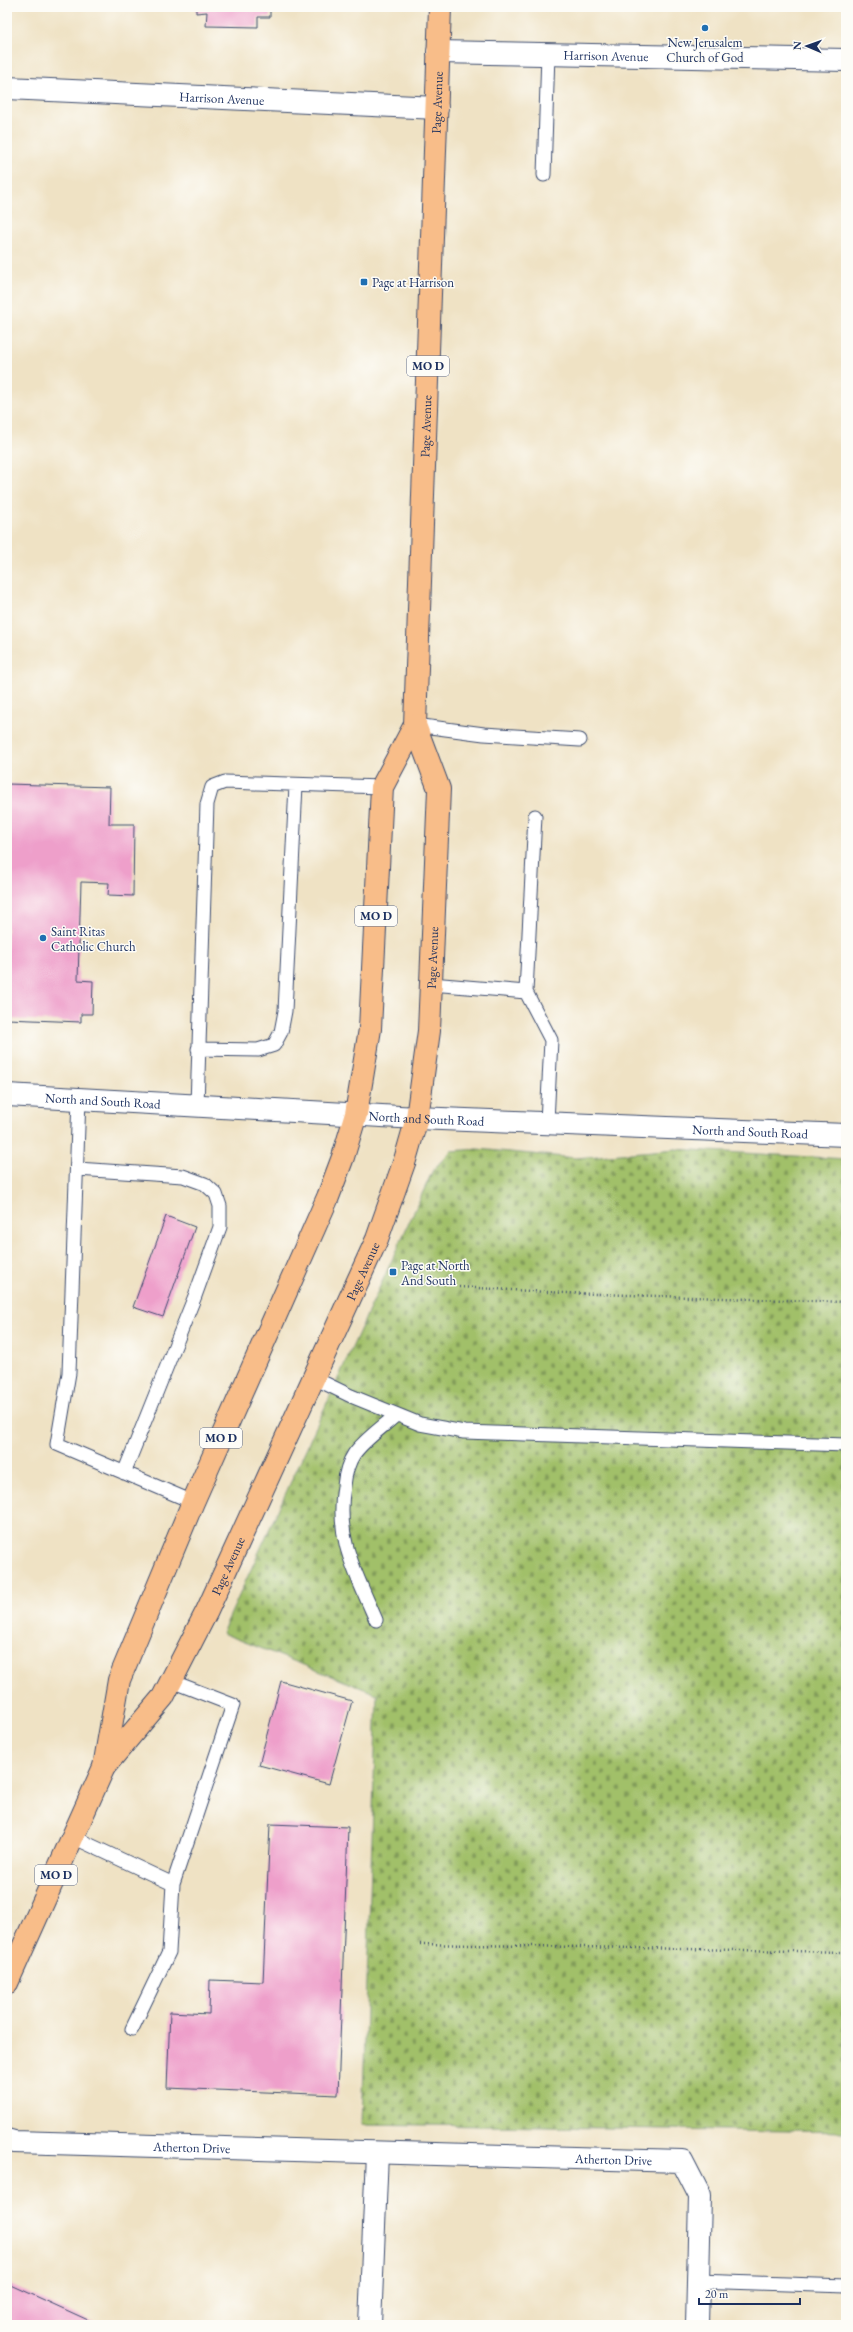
<svg xmlns="http://www.w3.org/2000/svg" width="853" height="2332" viewBox="0 0 853 2332" font-family="'EB Garamond',serif">
<style>
.cemetery{fill:url(#cemetery-stones);stroke:#5e7864}
.building{fill:#ee9fca}
.lines{fill:none;stroke-linecap:round;stroke-linejoin:round}
.service-casing{stroke:#3b4a6d;stroke-width:15}
.minor-casing{stroke:#3b4a6d;stroke-width:24}
.tertiary-casing{stroke:#3b4a6d;stroke-width:24}
.primary-casing{stroke:#3b4a6d;stroke-width:24}
.path{stroke:#3b4a6d;stroke-width:2.5;stroke-dasharray:1 3;stroke-linecap:butt}
.service{stroke:#fff;stroke-width:13}
.minor{stroke:#fff;stroke-width:22}
.tertiary{stroke:#fff;stroke-width:22}
.primary{stroke:#f8bd89;stroke-width:22}
.poi-dot{fill:#1f6fb2;stroke:#fdfcf7;stroke-width:1.5}
.labels{text-anchor:middle;dominant-baseline:central;stroke-width:3;stroke-linejoin:round;paint-order:stroke}
.shield{fill:#fdfcf7;stroke:#5f6c8c;stroke-width:1}
.shield-label{font-size:12px;font-weight:bold;fill:#1b2f5e}
.poi-label{font-size:13px;fill:#1b2f5e;stroke:#fdfcf7;text-anchor:start}
.street-label{font-size:13px;fill:#1b2f5e;stroke:#fdfcf7}
</style>
<defs>
<pattern id="cemetery-stones" width="16" height="16" patternUnits="userSpaceOnUse"><rect width="16" height="16" fill="#a1c069"/><path d="M2 7V4a2 2 0 0 1 4 0v3zM10 15v-3a2 2 0 0 1 4 0v3z" fill="#829c5a"/></pattern>
</defs>
<rect width="100%" height="100%" fill="#fdfcf7"/>
<filter id="ink" filterUnits="userSpaceOnUse"><feTurbulence type="fractalNoise" baseFrequency=".025" numOctaves="2"/><feDisplacementMap in="SourceGraphic" scale="8" xChannelSelector="R" yChannelSelector="G"/><feConvolveMatrix kernelMatrix="1 2 1 2 8 2 1 2 1" color-interpolation-filters="sRGB"/></filter>
<filter id="wash" filterUnits="userSpaceOnUse"><feTurbulence type="fractalNoise" baseFrequency=".012" numOctaves="4" result="noise"/><feDisplacementMap in="SourceGraphic" scale="16" xChannelSelector="R" yChannelSelector="G"/><feGaussianBlur stdDeviation="0.9" result="paint"/><feColorMatrix in="noise" values="0 0 0 0 0 0 0 0 0 0 0 0 0 0 0 0 0 1.4 0 .05"/><feComposite in="paint" operator="in"/></filter>
<g filter="url(#wash)">
<rect width="100%" height="100%" fill="#efe2c4"/>
<!-- cemetery -->
<path class="cemetery" d="M477,1149l99,9 99,-9 171,10v973l-484,-8 15,-430 -155,-61 211,-463 18,-19z"/>
<g id="blocks">
<!-- building -->
<path class="building" d="M196,7h74v10h-12v10l-52,-1 1,-14 -11,1z
M7,784l103,3 -1,37h25l-1,72 -25,-1 1,-12 -28,-1 -3,98 15,1 -1,33h-11v8l-74,-3z
M166,1216l29,11 -32,90 -30,-10z
M281,1681l71,20 -23,83 -70,-19z
M270,1824l78,3 -10,268 -171,-7 3,-76 39,2 1,-34 53,2z
M7,2283l92,42h-92z"/>
</g>
</g>
<g filter="url(#ink)">
<use href="#blocks" fill-opacity="0" stroke="#3b4a6d" stroke-width="1"/>
<g class="lines">
<!-- service casing -->
<g class="service-casing">
<path id="service" d="M544,175l4,-121
M415,725l69,9 96,6
M431,984l95,8 25,48 -4,82
M526,992l9,-176
M198,1049l60,1 16,-5 7,-13 4,-21 11,-226
M79,1099l-10,274 -12,71 136,58
M197,1105l10,-301 5,-17 13,-5 157,5
M77,1169l106,7 22,8 11,10 4,12v21l-25,69 -71,177
M314,1378l37,18 69,28 44,8 382,13
M376,1620c-20,-47 -41,-81 -32,-134 1,-10 4,-23 10,-32 11,-15 29,-27 42,-39
M73,1837l100,47
M132,2029l37,-77 4,-68 60,-179 -62,-24
M698,2281l148,5"/>
</g>
<!-- minor casing -->
<g class="minor-casing">
<g id="minor">
<path id="s1" d="M438,52l408,8"/>
<path id="s2" d="M7,88l430,20"/>
<path id="s3" d="M7,2140l7,2 668,19 18,35 -3,129"/>
<path d="M370,2325l7,-172"/>
</g>
</g>
<!-- tertiary casing -->
<g class="tertiary-casing">
<g id="tertiary">
<path id="s4" d="M7,1095l410,23 429,17"/>
</g>
</g>
<!-- primary casing -->
<g class="primary-casing">
<g id="primary">
<path id="s5" d="M104,1767l59,-70 44,-86 170,-372 28,-79 12,-42 12,-87 10,-242 -24,-64 25,-718"/>
<path d="M7,1983l97,-216 15,-87 74,-178 135,-305 15,-40 13,-43 14,-85 12,-242 33,-62"/>
</g>
</g>
<!-- path -->
<path class="path" d="M459,1287l107,6 280,9
M420,1944l426,8"/>
<!-- service -->
<use href="#service" class="service"/>
<!-- minor -->
<use href="#minor" class="minor"/>
<!-- tertiary -->
<use href="#tertiary" class="tertiary"/>
<!-- primary -->
<use href="#primary" class="primary"/>
</g>
</g>
<!-- markers -->
<g class="poi-dot">
<circle cx="705" cy="28" r="4"/>
<rect x="360" y="278" width="8" height="8" rx="2"/>
<circle cx="43" cy="938" r="4"/>
<rect x="389" y="1268" width="8" height="8" rx="2"/>
</g>
<g class="labels">
<!-- shield labels -->
<g class="shield">
<rect x="407" y="356" width="42" height="20" rx="3"/>
<rect x="355" y="906" width="42" height="20" rx="3"/>
<rect x="200" y="1428" width="42" height="20" rx="3"/>
<rect x="35" y="1865" width="42" height="20" rx="3"/>
</g>
<g class="shield-label">
<text x="428" y="366">MO D</text>
<text x="376" y="916">MO D</text>
<text x="221" y="1438">MO D</text>
<text x="56" y="1875">MO D</text>
</g>
<!-- poi labels -->
<g class="poi-label">
<text x="705" y="42" text-anchor="middle">New Jerusalem<tspan x="705" dy="15">Church of God</tspan></text>
<text x="372" y="282">Page at Harrison</text>
<text x="51" y="931">Saint Ritas<tspan x="51" dy="15">Catholic Church</tspan></text>
<text x="401" y="1265">Page at North<tspan x="401" dy="15">And South</tspan></text>
</g>
<!-- street labels -->
<g class="street-label">
<text stroke="none"><textPath href="#s1" startOffset="168">Harrison Avenue</textPath></text>
<text stroke="none"><textPath href="#s2" startOffset="215">Harrison Avenue</textPath></text>
<text stroke="none"><textPath href="#s5" startOffset="1746">Page Avenue</textPath></text>
<text stroke="none"><textPath href="#s5" startOffset="1422">Page Avenue</textPath></text>
<text stroke="none"><textPath href="#s5" startOffset="886">Page Avenue</textPath></text>
<text stroke="none"><textPath href="#s4" startOffset="96">North and South Road</textPath></text>
<text stroke="none"><textPath href="#s4" startOffset="420">North and South Road</textPath></text>
<text stroke="none"><textPath href="#s4" startOffset="744">North and South Road</textPath></text>
<text stroke="none"><textPath href="#s5" startOffset="562">Page Avenue</textPath></text>
<text stroke="none"><textPath href="#s5" startOffset="238">Page Avenue</textPath></text>
<text stroke="none"><textPath href="#s3" startOffset="185">Atherton Drive</textPath></text>
<text stroke="none"><textPath href="#s3" startOffset="607">Atherton Drive</textPath></text>
</g>
</g>
<!-- margin -->
<rect width="853" height="2332" fill="none" stroke="#fdfcf7" stroke-width="24"/>
<!-- north arrow -->
<g transform="translate(807 46) rotate(272)" stroke="#fdfcf7" stroke-width="3" paint-order="stroke">
<path d="M0-3L7 15L0 10L-7 15Z" fill="#1b2f5e"/>
<text y="-6" font-size="11" font-weight="bold" text-anchor="middle" fill="#1b2f5e">N</text>
</g>
<!-- scale -->
<path d="M699 2298v6h101v-6" fill="none" stroke="#1b2f5e" stroke-width="2"/>
<text x="705" y="2298" font-size="12" fill="#1b2f5e" stroke="#fdfcf7" stroke-width="3" paint-order="stroke">20 m</text>
</svg>
